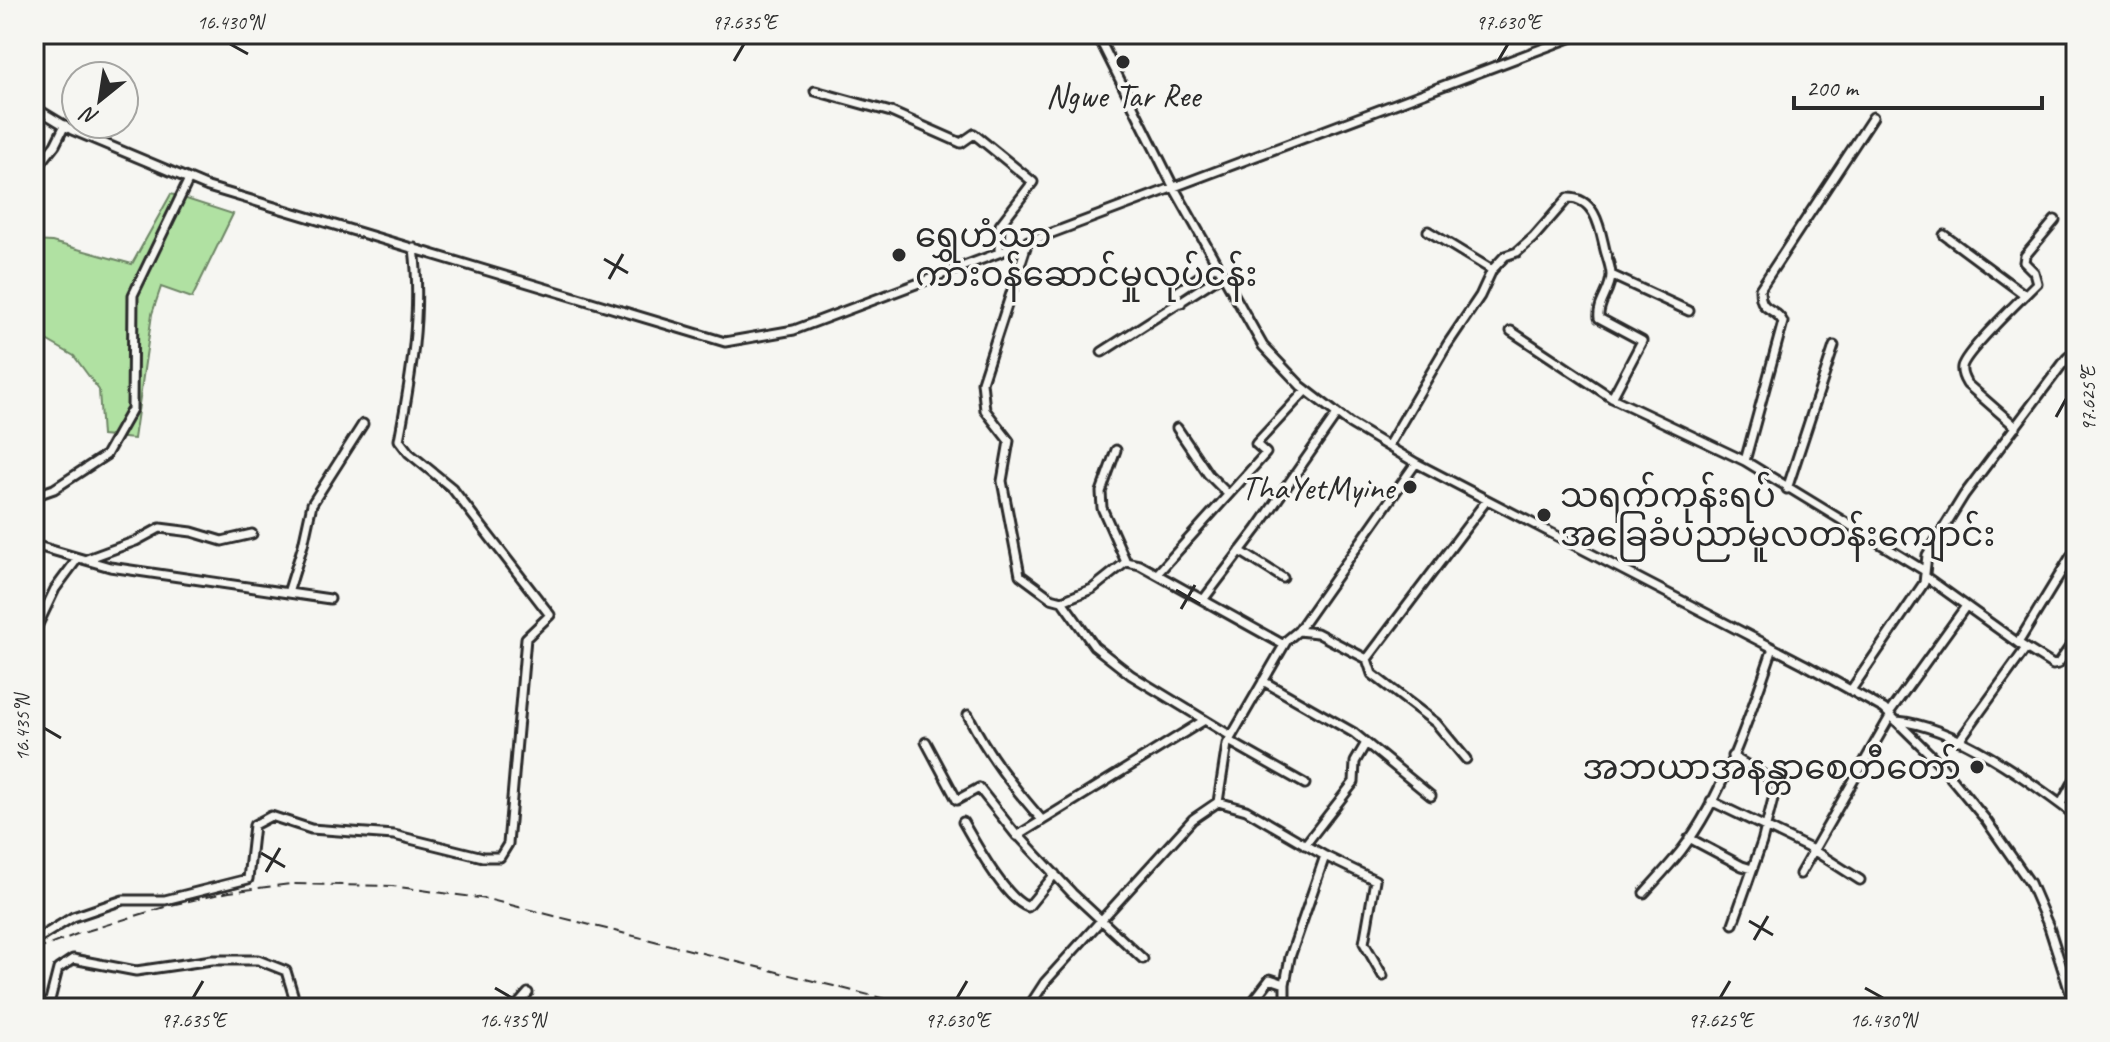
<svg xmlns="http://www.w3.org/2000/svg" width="2110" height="1042" viewBox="0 0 2110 1042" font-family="Caveat,'Noto Sans Myanmar',sans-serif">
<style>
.green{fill:#b0e1a2;stroke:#6e8666;stroke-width:2}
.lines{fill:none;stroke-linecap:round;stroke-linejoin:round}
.street-casing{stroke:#2b2b2b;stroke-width:13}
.street{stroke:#f6f6f2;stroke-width:7}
.rail{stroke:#2b2b2b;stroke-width:2;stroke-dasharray:12 6;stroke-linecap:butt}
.ticks{fill:none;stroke:#2b2b2b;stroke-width:3}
.poi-dot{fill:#2b2b2b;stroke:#f6f6f2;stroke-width:3}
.labels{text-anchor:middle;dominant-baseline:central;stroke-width:7;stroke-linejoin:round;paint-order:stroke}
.poi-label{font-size:34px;fill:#2b2b2b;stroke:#f6f6f2;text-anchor:start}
.neatline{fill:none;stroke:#2b2b2b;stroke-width:3}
.ticks-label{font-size:20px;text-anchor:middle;fill:#2b2b2b}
</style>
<rect width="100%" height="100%" fill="#f6f6f2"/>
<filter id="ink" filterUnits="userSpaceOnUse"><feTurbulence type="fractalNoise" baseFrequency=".0125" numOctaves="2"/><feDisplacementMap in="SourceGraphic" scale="16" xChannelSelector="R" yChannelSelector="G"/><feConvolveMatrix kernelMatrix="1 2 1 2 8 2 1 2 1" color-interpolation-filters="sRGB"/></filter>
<g filter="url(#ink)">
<!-- green -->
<path class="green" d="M171,194l62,20 -41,84 -31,-11 -9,27 -18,125 -32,-3 -3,-46 -25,-34 -40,-23v-92l18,1 80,22z"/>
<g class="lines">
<!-- street casing -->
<g class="street-casing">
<path id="street" d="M1097,34l76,152 90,160 38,40 48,37 67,40 388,201 80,45 54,53 48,58 44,63 19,44 26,81
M815,91l76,21 70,31 13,-9 59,48 -33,43 -1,27
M34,107l38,23 136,57 517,155 69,-12 787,-296
M34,172l21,-27 10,-20
M1428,231l64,39
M1944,235l81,60
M1028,241l-46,141 3,28 24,31 -7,40 18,94 31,23 11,3 32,45 37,29 100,61
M1611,275l78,36
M1181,303l-4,-5 1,-7 39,-26
M1511,331l101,67 133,63 180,110
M1102,352l120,-77
M2016,427l-49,-43c-3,-5 -6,-11 -5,-17 3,-15 60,-69 75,-84l-3,-11 -10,-10 1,-6 30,-36
M1177,428l31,46 20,20
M1388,446l59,-101 33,-49 12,-26 13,-14 12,-4 16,-14 35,-40c28,0 32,31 37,52 2,8 6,17 6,25 0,16 -14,28 -12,43l43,23 -30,57
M1116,450l-15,42 1,16 24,54
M1745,461l38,-139c-9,-17 -23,-8 -23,-33l113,-172
M1787,489l47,-143
M34,496l20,-7 52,-34 26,-46 1,-114 56,-116
M34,545l76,22 220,32
M1240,551l43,27
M87,559l49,-18 24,-13 32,4 30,9 30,-7
M1157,574l109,-121 -10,-9 50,-54
M1926,577l92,66 35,22 5,-1 18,-26
M288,593l15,-48 9,-41 51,-80
M1203,600l54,-71 80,-115
M1062,601l30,-12 34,-27 14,3 144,80
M1298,631l118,-168
M34,633l21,-44 23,-31
M2018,643l53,-87
M1367,659l5,15 64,49 30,36
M1263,681l91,52 77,63
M1851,690l73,-107 3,-28 37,-60 103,-137 9,-8
M1889,713l77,-107
M968,715c20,40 45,72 74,105
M1897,721c58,5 133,60 179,95
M1229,741l76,43
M1959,741l67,-93
M926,742l31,58 22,-12 38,48 186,-115
M1732,756l45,27 -15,59 -29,82
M1711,801l102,49 47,30
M1218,802l28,8 79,46 50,24 -11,63 19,33
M2061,804l15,-27
M963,822c13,22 42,77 65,85l27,-33
M1018,835l54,58 71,66
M1689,838l53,28 10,3
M1305,845l49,-63 1,-20 11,-19
M1800,874l91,-159
M1644,893c12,-13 25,-27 37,-42 42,-54 70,-138 92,-203
M34,941l39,-24 50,-17h42l83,-21 6,-54 17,-9 40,13 83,6 89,22h17l8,-13 18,-206 24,-23 -98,-127 -43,-35 -10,-13c12,-63 23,-128 15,-192
M48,1008l10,-39 15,-10 63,12 76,-11h46l28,11 7,23v14
M515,1008l13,-15
M1028,1008l17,-26 148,-163 25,-17 9,-58 60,-104 11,-9 19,2 50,26 120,-159
M1248,1008l22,-29 15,5 5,-27 35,-101
M1276,1008l9,-11v-13"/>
</g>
<!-- street -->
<use href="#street" class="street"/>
<!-- rail -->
<path class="rail" d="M34,951l43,-17 94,-29 58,-13 61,-8 102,2 95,13 434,109"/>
</g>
</g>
<!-- ticks -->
<path class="ticks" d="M230,44l18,10M734,61l10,-17M1498,61l10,-17M604,259l24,14M609,279l14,-25M2056,417l10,-18M1176,590l24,14M1181,609l14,-24M44,728l17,10M261,853l24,14M266,872l14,-24M1749,921l24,14M1754,940l14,-24M495,988l17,10M1865,988l18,10M193,998l10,-17M957,998l10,-17M1720,998l10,-17"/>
<!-- markers -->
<g class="poi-dot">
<circle cx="1123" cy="62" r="8"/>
<circle cx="899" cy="255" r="8"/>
<circle cx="1410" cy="487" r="8"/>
<circle cx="1544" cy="515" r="8"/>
<circle cx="1977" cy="767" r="8"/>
</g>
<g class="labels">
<!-- poi labels -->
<g class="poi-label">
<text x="1123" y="95" text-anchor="middle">Ngwe Tar Ree</text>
<text x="915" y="235">ရွှေဟံသာ<tspan x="915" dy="39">ကားဝန်ဆောင်မှုလုပ်ငန်း</tspan></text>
<text x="1394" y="487" text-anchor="end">ThaYetMyine</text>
<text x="1560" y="495">သရက်ကုန်းရပ်<tspan x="1560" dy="39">အခြေခံပညာမူလတန်းကျောင်း</tspan></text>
<text x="1961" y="767" text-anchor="end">အဘယာအနန္တာစေတီတော်</text>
</g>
</g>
<!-- margin -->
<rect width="2110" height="1042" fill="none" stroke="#f6f6f2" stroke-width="88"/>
<!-- north arrow -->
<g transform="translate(100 100) rotate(210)"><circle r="38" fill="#f6f6f2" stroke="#a5a5a2" stroke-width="2"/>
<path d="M0-6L14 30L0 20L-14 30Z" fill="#2b2b2b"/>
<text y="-12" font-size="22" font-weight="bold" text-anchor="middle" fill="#2b2b2b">N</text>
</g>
<!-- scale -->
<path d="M1794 96v12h248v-12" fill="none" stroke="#2b2b2b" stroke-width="4"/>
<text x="1806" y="96" font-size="24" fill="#2b2b2b" stroke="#f6f6f2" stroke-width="6" paint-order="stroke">200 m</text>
<rect x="44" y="44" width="2022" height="954" class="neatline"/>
<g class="ticks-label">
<text x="230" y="29">16.430°N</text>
<text x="744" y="29">97.635°E</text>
<text x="1508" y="29">97.630°E</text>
<text transform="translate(2088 399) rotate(-90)" y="7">97.625°E</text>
<text transform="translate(22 728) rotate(-90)" y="7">16.435°N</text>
<text x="193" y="1027">97.635°E</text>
<text x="512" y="1027">16.435°N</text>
<text x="957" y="1027">97.630°E</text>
<text x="1720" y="1027">97.625°E</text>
<text x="1883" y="1027">16.430°N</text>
</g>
</svg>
